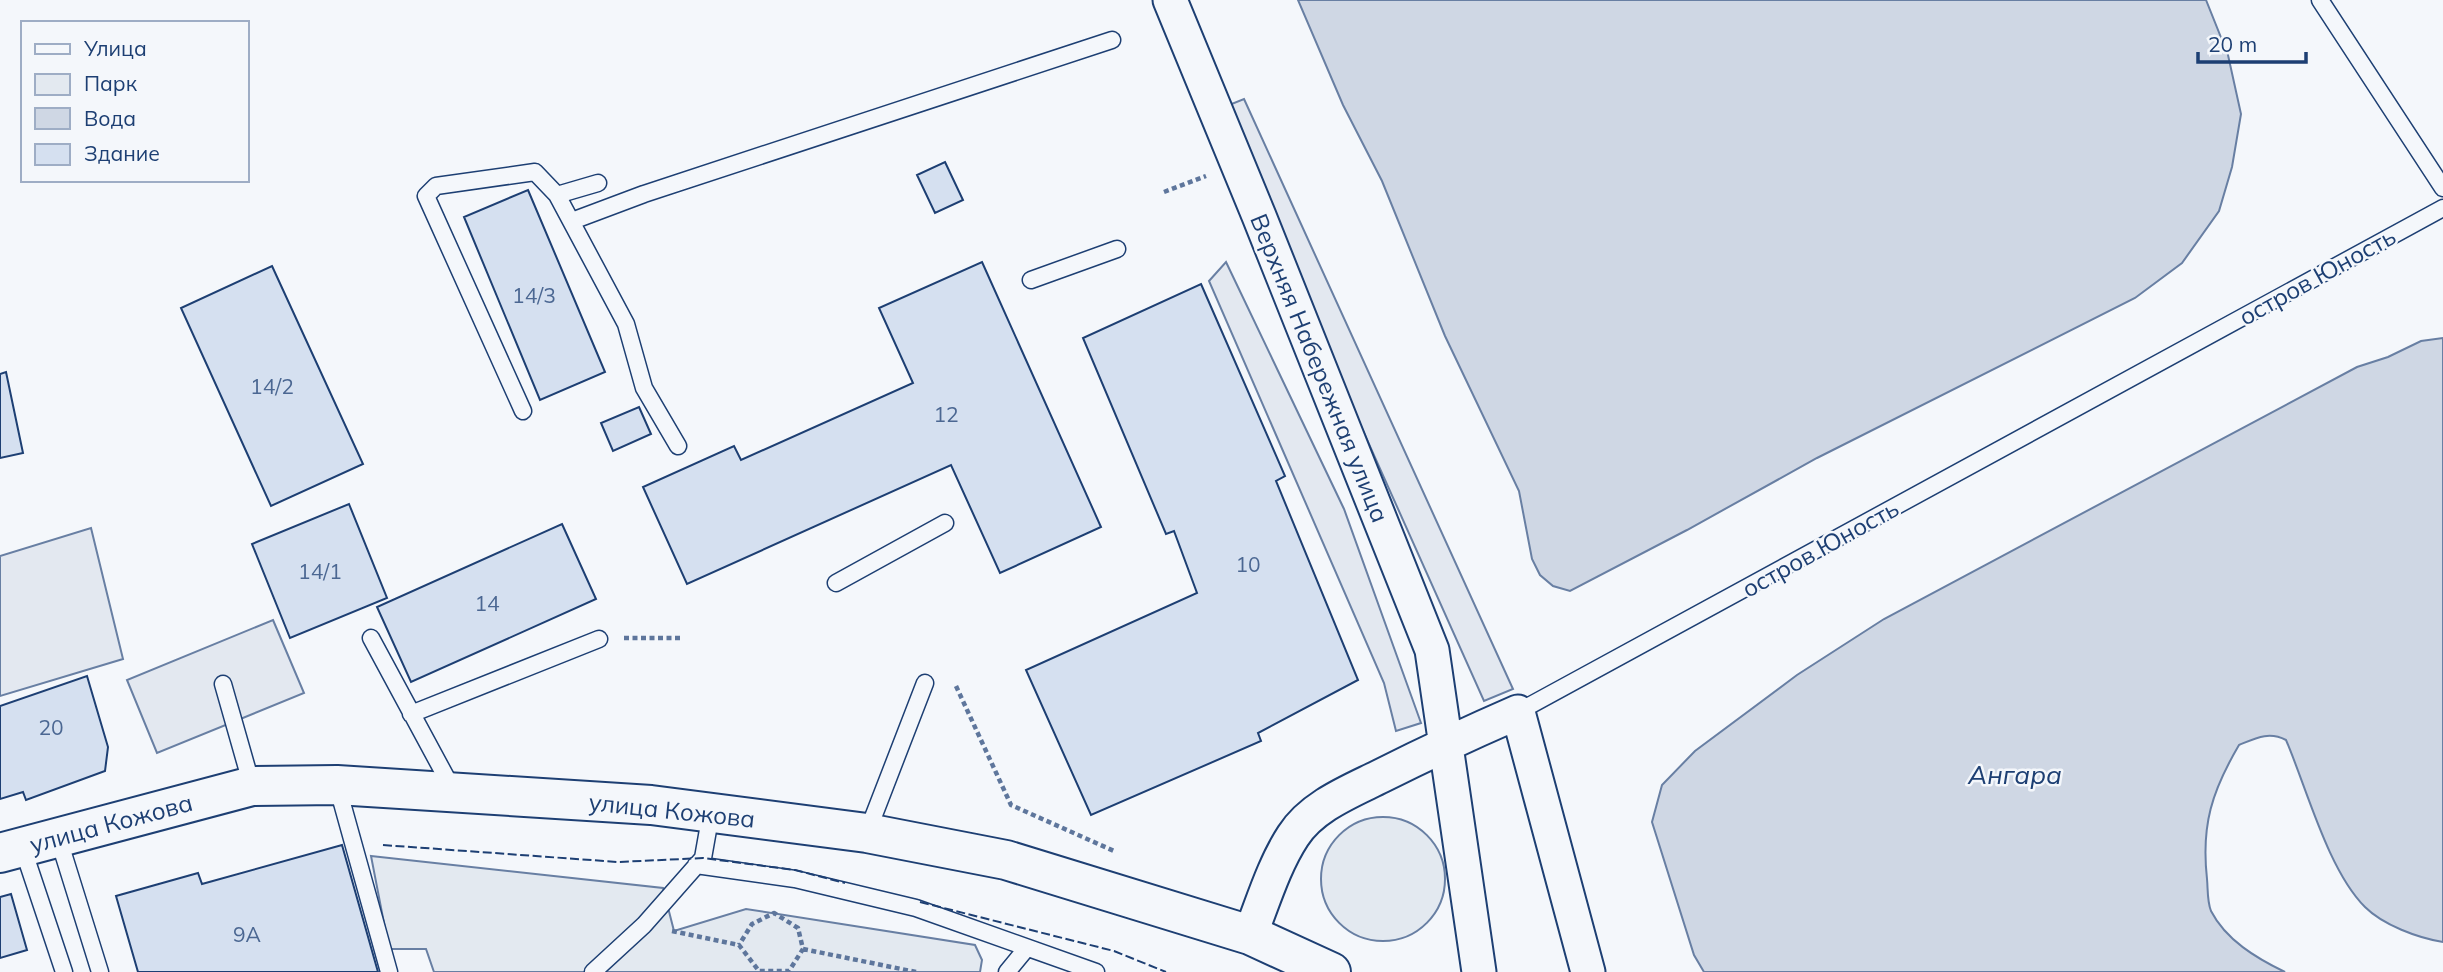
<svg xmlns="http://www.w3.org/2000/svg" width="2443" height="972" viewBox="0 0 2443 972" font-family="Mulish,sans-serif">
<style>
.green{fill:#e3e9f0;stroke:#687fa3;stroke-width:2}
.parking{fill:#e3e8f0;stroke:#687fa3;stroke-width:2}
.water{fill:#cfd7e4;stroke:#687fa3;stroke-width:2}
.building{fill:#d5e0f0;stroke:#1d3f73;stroke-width:2}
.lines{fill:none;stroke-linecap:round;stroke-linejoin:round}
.lane-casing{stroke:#1d3f73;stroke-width:19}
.street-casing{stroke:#1d3f73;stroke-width:37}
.secondary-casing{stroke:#1d3f73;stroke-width:42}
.path{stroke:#5e769c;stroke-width:4.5;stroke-dasharray:5 3.5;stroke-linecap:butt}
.lane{stroke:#f4f7fb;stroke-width:16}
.street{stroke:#f4f7fb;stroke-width:33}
.secondary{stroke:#f4f7fb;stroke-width:38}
.fence{stroke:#1d3f73;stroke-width:2;stroke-dasharray:9 3.5;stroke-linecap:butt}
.labels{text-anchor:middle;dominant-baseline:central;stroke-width:5;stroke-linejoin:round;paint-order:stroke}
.number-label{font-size:21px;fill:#4b6792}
.street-label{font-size:24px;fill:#1d3f73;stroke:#f4f7fb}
.water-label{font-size:26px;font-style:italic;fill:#1d3f73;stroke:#f4f7fb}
</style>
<rect width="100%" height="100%" fill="#f4f7fb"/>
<!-- green -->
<path class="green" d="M1321 879a62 62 0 1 1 124 0a62 62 0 1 1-124 0Z
M371,856l292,32 11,43 72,-22 229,36 7,15 -2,12h-546l-8,-23h-37z"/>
<!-- parking -->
<path class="parking" d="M1244,99l269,590 -29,12 -265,-592z
M1226,262l118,247 77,214 -25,8 -12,-48 -175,-402z
M91,528l32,131 -123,37v-140z
M273,620l31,73 -147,60 -30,-73z"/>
<!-- water -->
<path class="water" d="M1298,0h908l22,55 13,59 -9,53 -13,44 -37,52 -47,35 -318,160 -130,72 -117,61 -17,-5 -13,-11 -8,-16 -13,-68 -74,-155 -63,-155 -39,-76z
M2443,338v604c-25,-4 -60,-17 -78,-35 -37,-37 -58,-118 -79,-167 -17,-9 -30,-2 -47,5 -27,46 -38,80 -32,134 1,10 0,22 4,32 15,29 45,47 74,61h-581l-10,-17 -42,-133 10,-37 33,-34 102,-76 87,-56 473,-252 31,-10 33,-16z"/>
<!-- building -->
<path class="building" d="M945,162l18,38 -28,13 -18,-38z
M528,190l77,182 -65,28 -76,-183z
M982,262l119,265 -101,46 -49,-108 -264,119 -44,-97 91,-41 7,14 172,-77 -34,-75z
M272,266l91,198 -92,42 -90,-198z
M1201,284l84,192 -9,5 82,199 -100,53 3,8 -170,74 -65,-145 171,-77 -23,-62 -8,3 -83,-196z
M6,372l17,81 -23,5v-84z
M639,407l12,27 -38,17 -12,-28z
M349,504l38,94 -97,40 -38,-94z
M562,524l34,75 -185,83 -34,-75z
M87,676l21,71 -3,24 -79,29 -3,-8 -23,7v-93z
M342,845l36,127h-240l-22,-76 82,-23 4,11z
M11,894l16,56 -27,8v-61z"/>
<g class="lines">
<!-- lane casing -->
<g class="lane-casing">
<path id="lane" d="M2320,0l123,188
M557,195l69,129 18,64 34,58
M572,221l72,-27 468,-154
M1031,280l86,-31
M523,411l-97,-215 10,-10 99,-14 22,23 41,-12
M836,583l109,-60
M371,638l82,152
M223,684l29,102
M1518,712l925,-504
M411,714l188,-75
M337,785l52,187
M867,833l58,-150
M58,837l42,135
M22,846l42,126
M696,865l99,14 121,29 180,64
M593,972l51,-47 59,-67 8,-45
M1007,972l19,-23"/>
</g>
<!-- street casing -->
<g class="street-casing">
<path id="street" d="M1170,0l89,216 173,434 47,322
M1250,935c13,-33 24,-70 43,-99 19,-30 58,-45 88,-60 46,-23 91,-44 137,-64l70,260"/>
</g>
<!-- secondary casing -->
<g class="secondary-casing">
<path id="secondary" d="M0,853l252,-67 85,-1 314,20 216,28 139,27 244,75 81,37"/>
</g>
<!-- path -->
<path class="path" d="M1164,192l42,-16
M624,638h58
M956,686l55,119 103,46
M672,931l67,14 20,26h30l14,-22 -5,-21 -24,-15 -22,11 -13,21
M803,949l113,23"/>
<!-- lane -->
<use href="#lane" class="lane"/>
<!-- street -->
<use href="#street" class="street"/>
<!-- secondary -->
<use href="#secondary" class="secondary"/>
<!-- fence -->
<path class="fence" d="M383,845l235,17 85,-4 92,12 50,13
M920,902l194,49 52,21"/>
</g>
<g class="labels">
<!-- number labels -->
<g class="number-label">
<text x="534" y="295">14/3</text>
<text x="272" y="386">14/2</text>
<text x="946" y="414">12</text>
<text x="1248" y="564">10</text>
<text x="320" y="571">14/1</text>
<text x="487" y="603">14</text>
<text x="51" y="727">20</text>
<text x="247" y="934">9А</text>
</g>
<!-- street labels -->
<g class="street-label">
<text transform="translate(2317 276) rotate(-29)">остров Юность</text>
<text transform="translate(1320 368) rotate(68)">Верхняя Набережная улица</text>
<text transform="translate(1820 548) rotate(-29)">остров Юность</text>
<text transform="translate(672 810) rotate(6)">улица Кожова</text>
<text transform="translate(111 823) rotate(-15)">улица Кожова</text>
</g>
<!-- water labels -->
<g class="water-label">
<text x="2015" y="774">Ангара</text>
</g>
</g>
<!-- legend -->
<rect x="21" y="21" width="228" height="161" fill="#f4f7fb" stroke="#9eadc5" stroke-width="2"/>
<rect x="35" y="44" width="35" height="10" fill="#f4f7fb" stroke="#9eadc5" stroke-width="2"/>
<text x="84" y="56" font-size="21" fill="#1d3f73">Улица</text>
<rect x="35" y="74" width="35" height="21" fill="#e3e9f0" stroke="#9eadc5" stroke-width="2"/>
<text x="84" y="91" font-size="21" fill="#1d3f73">Парк</text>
<rect x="35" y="108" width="35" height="21" fill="#cfd7e4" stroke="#9eadc5" stroke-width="2"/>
<text x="84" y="126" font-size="21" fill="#1d3f73">Вода</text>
<rect x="35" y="144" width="35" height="21" fill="#d5e0f0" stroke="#9eadc5" stroke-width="2"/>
<text x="84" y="161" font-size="21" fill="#1d3f73">Здание</text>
<!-- scale -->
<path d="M2198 52v10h108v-10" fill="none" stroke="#1d3f73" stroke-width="3.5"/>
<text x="2208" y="52" font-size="21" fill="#1d3f73" stroke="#f4f7fb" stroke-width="5" paint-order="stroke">20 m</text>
</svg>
